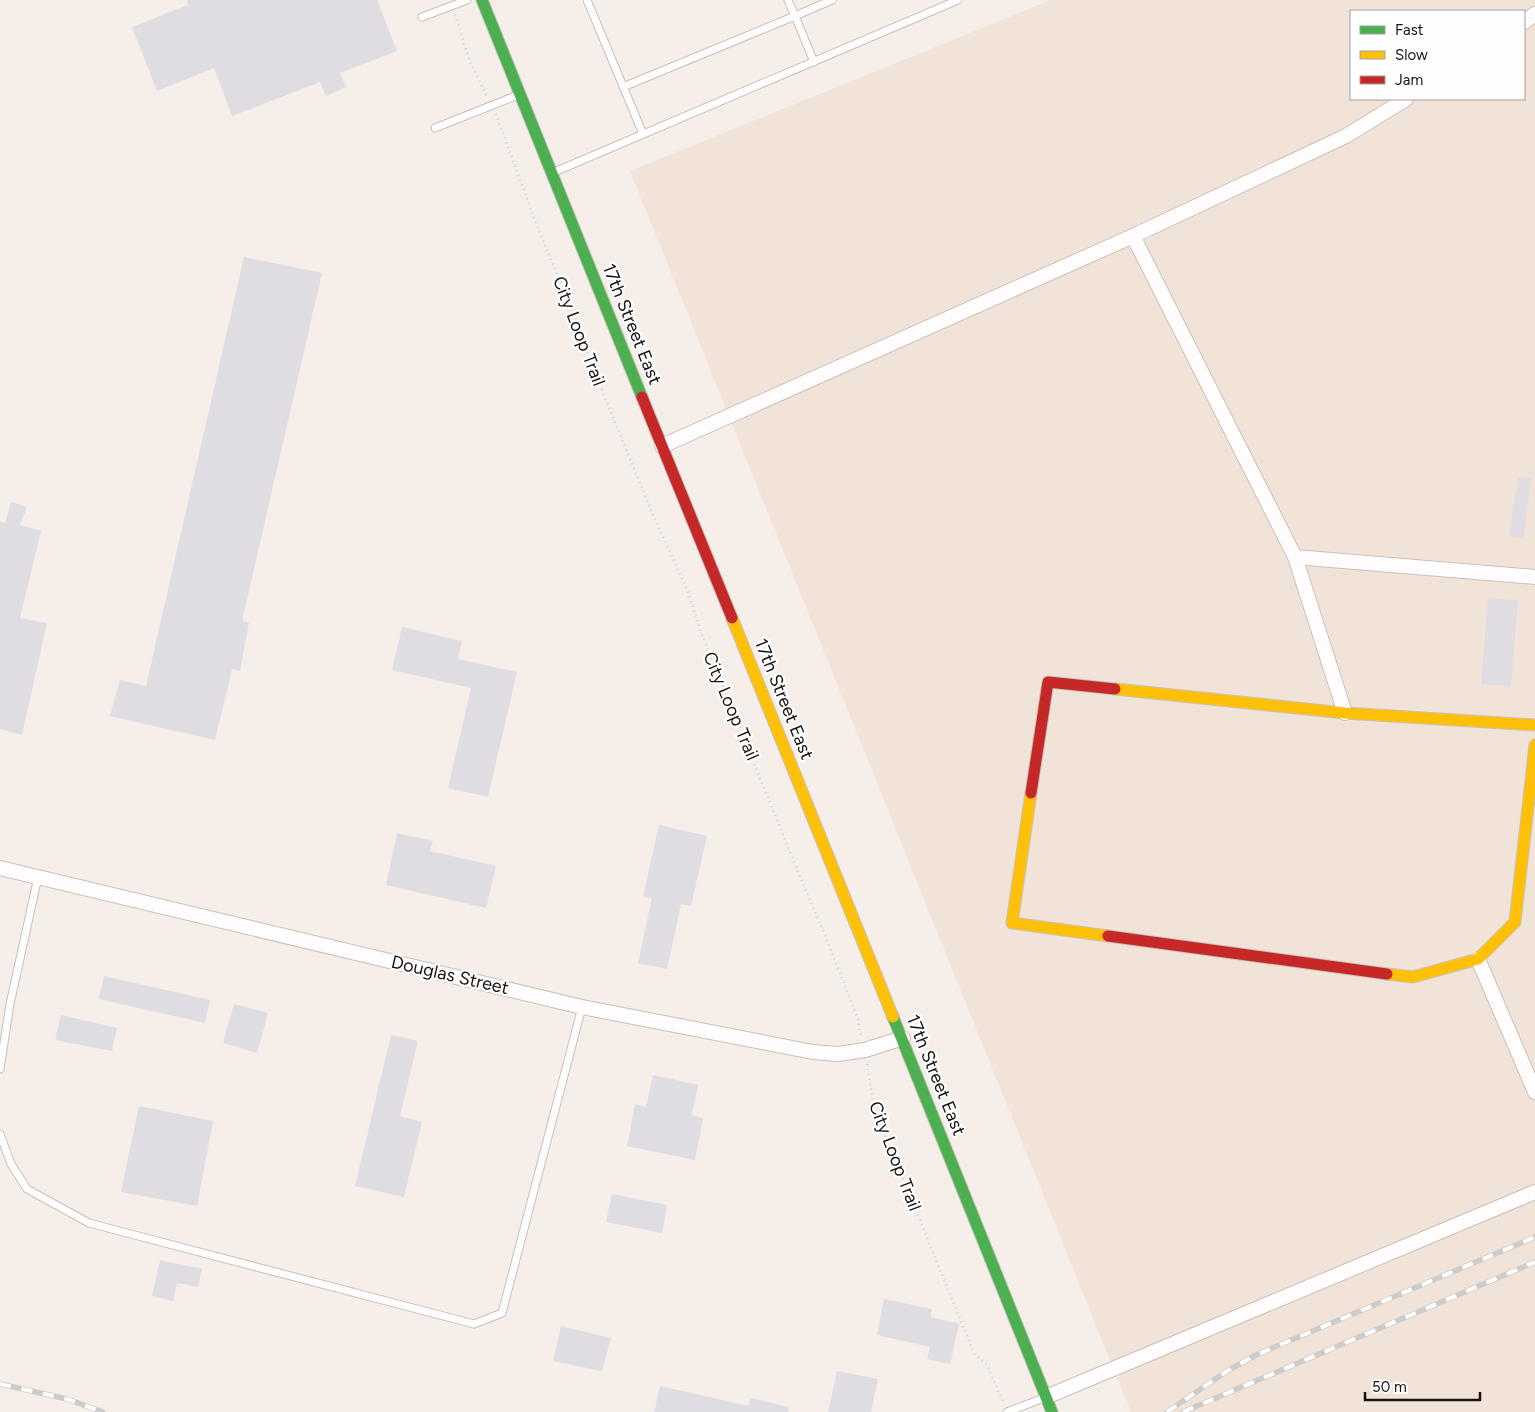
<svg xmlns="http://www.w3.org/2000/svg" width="1535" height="1412" viewBox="0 0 1535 1412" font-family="Figtree,sans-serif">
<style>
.built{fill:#f2e3d9;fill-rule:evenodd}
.building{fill:#dfdde2}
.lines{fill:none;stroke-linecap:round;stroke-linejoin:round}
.lane-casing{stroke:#c7c1bc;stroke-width:9}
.street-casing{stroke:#c7c1bc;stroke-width:16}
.fast-casing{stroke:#c7c1bc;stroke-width:13}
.slow-casing{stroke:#c7c1bc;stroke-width:13}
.jam-casing{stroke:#c7c1bc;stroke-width:13}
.path{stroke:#d1cecc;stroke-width:2.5;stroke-dasharray:1 4;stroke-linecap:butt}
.lane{stroke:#fefcfc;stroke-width:7}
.street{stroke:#fefcfc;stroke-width:14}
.fast{stroke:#4caf50;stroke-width:11}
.slow{stroke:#ffc107;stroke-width:11}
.jam{stroke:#c62828;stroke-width:11}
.rail-casing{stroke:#ceccca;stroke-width:5.5}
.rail{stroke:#fefefe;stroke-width:4;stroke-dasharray:11;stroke-linecap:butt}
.labels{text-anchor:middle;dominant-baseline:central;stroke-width:4.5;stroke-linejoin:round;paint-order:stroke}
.street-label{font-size:18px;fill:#181310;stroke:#fefefe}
</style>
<rect width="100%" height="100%" fill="#f5eee9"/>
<!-- built -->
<path class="built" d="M1051,0h484v1412h-404l-501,-1241zM1351,11h173v88h-173z"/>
<!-- building -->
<path class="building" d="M187,0h190l20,51 -57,22 6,14 -20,9 -6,-14 -88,34 -18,-48 -57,23 -25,-64 56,-22z
M244,257l78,16 -80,348 7,2 -9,48 -8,-2 -17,71 -105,-24 10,-36 26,6z
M1518,477l13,1 -7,60 -15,-2z
M11,502l16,5 -7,18 21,6 -21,87 27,5 -25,112 -22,-6v-208l5,2z
M1488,598l30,2 -7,86 -30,-2z
M402,627l60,14 -4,18 59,13 -29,125 -40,-9 23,-100 -79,-18z
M659,825l48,11 -16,70 -10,-2 -14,65 -29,-6 14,-65 -9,-2z
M397,833l36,8 -3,10 66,15 -10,42 -100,-23z
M104,976l106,24 -5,23 -106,-24z
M234,1004l34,9 -11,40 -34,-10z
M61,1015l56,13 -5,23 -57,-11z
M391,1035l27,6 -18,75 22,6 -18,75 -49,-11z
M653,1075l45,10 -6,30 11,3 -8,42 -68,-14 8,-42 11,3z
M139,1106l74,15 -16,85 -76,-14z
M612,1194l55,11 -5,28 -56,-11z
M160,1260l42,9 -4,18 -21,-4 -4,18 -21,-5z
M884,1299l48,10 -2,8 29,7 -9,40 -23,-5 3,-12 -53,-12z
M561,1326l50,12 -9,33 -49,-10z
M837,1371l41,8 -7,33h-43z
M660,1386l89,20 1,-8 39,9 -1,5h-134z"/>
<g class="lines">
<!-- lane casing -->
<g class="lane-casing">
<path id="lane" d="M587,0l56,134
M422,17l45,-17
M814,62l-19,-46 37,-16
M623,87l172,-71 -7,-16
M435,128l83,-33
M552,173l406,-173
M0,1069l10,-65 28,-127
M0,1134l11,30 16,25 62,34 385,101 28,-11 80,-306
M1007,1412l37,-14"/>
</g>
<!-- street casing -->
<g class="street-casing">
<path id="street" d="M1524,22l11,-8
M1133,236l162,321 50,156
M662,446l471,-210 213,-100 60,-37
M1295,557l240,20
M0,868l582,139 231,45 25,2 27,-4 38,-12
M1478,959l57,133
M1046,1397l489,-205"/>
</g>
<!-- fast casing -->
<g class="fast-casing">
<path id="fast" d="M482,0l160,397
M893,1017l159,395"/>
</g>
<!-- slow casing -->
<g class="slow-casing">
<path id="slow" d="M732,618l161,399
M1115,689l230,24 190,12
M1031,793l-19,130 96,13
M1387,974l26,3 65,-18 37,-37 20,-177"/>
</g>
<!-- jam casing -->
<g class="jam-casing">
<path id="jam" d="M642,397l90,221
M1031,793l17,-111 67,7
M1108,936l279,38"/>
</g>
<!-- path -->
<path class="path" d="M455,15l15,47 17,34
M496,114l41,112 34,81 24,66 58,142 35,77 14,43 101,249 22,51 33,84 3,17
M867,1064l7,44 100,245 13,12 16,36"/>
<!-- lane -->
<use href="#lane" class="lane"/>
<!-- street -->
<use href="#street" class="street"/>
<!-- fast -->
<use href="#fast" class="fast"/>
<!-- slow -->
<use href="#slow" class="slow"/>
<!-- jam -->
<use href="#jam" class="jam"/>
<!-- rail casing -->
<g class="rail-casing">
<path id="rail" d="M0,1384l67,15 36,13
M1167,1412l60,-41 29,-16 279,-118
M1183,1412l352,-150"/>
</g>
<!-- rail -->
<use href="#rail" class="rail"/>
</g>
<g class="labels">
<!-- street labels -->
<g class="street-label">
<text transform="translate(632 324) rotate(68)">17th Street East</text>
<text transform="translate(579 331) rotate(69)">City Loop Trail</text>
<text transform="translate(784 699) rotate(68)">17th Street East</text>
<text transform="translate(731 706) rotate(67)">City Loop Trail</text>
<text transform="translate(450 975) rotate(13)">Douglas Street</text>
<text transform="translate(936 1075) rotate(68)">17th Street East</text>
<text transform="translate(895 1156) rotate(69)">City Loop Trail</text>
</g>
</g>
<!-- legend -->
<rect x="1350" y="10" width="175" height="90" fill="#fefefe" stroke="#a2a09f"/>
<rect x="1360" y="26" width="25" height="8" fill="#4caf50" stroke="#a2a09f"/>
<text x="1395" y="35" font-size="15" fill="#181310">Fast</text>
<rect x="1360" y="51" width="25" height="8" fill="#ffc107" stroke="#a2a09f"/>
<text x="1395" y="60" font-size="15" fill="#181310">Slow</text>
<rect x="1360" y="76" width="25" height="8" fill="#c62828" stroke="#a2a09f"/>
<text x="1395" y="85" font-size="15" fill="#181310">Jam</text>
<!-- scale -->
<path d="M1365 1392v8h115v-8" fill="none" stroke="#181310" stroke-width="2.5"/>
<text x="1372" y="1392" font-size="15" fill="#181310" stroke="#fefefe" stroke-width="4" paint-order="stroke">50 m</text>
</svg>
